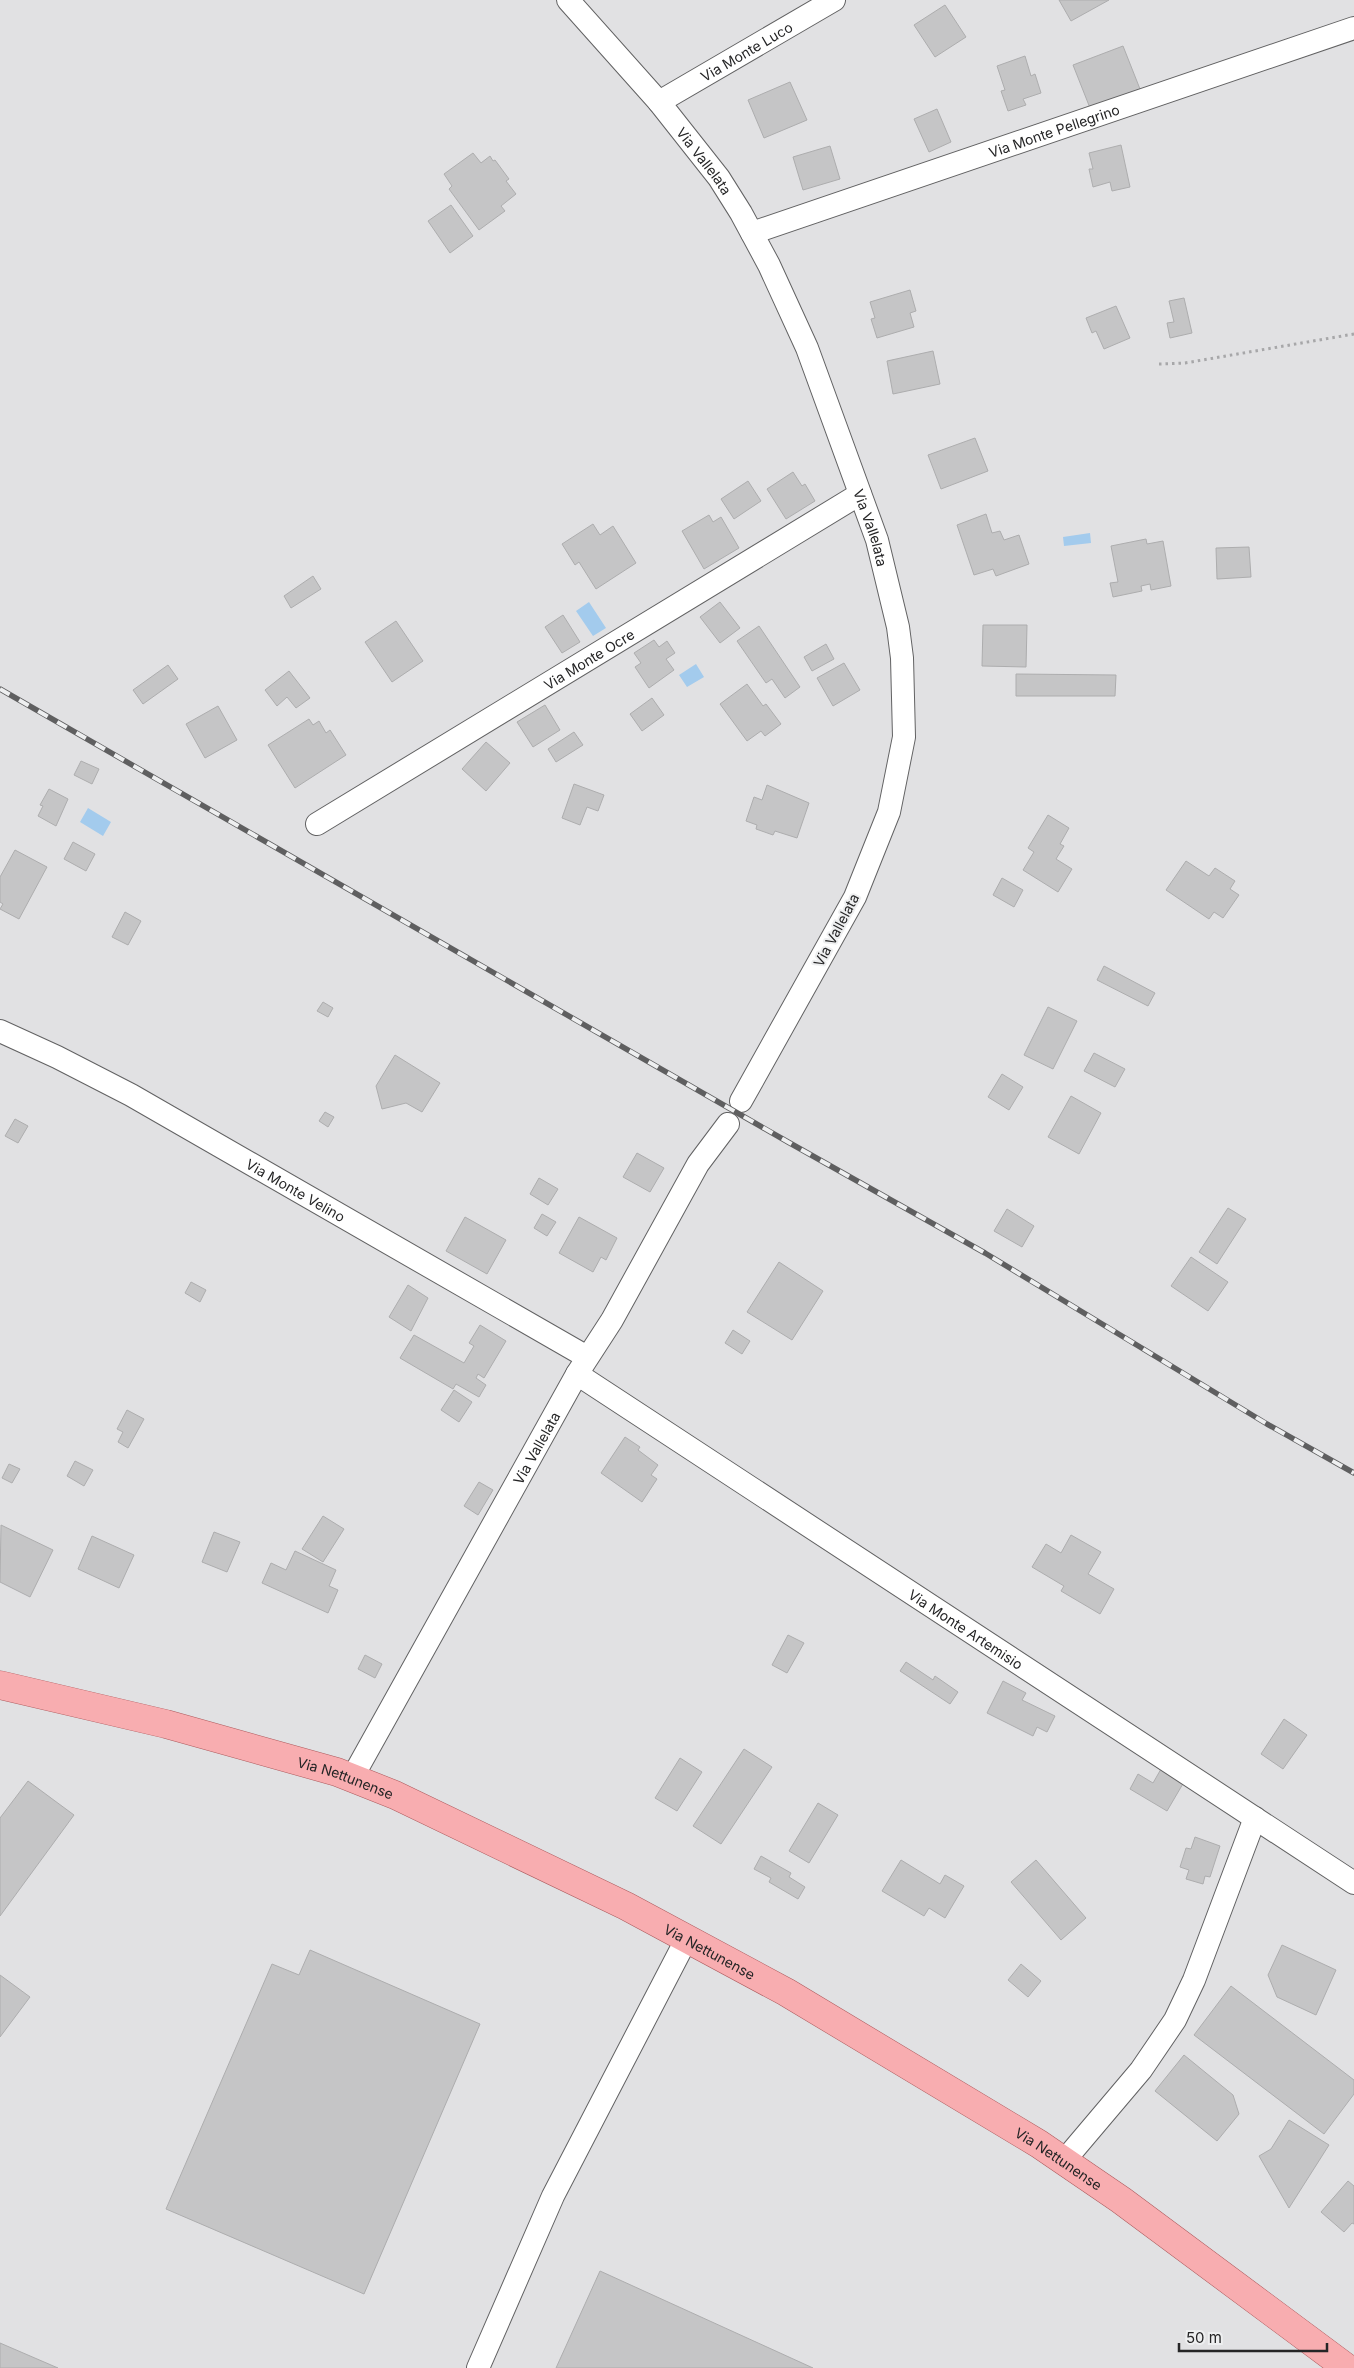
<svg xmlns="http://www.w3.org/2000/svg" width="1354" height="2368" viewBox="0 0 1354 2368" font-family="Inter,sans-serif">
<style>
.water{fill:#a3cbed}
.building{fill:#c5c5c6;stroke:#adadae}
.lines{fill:none;stroke-linecap:round;stroke-linejoin:round}
.minor-casing{stroke:#626263;stroke-width:24}
.primary-casing{stroke:#ac5a5d;stroke-width:29}
.path{stroke:#a7a7a9;stroke-width:3;stroke-dasharray:2.5 4;stroke-linecap:butt}
.minor{stroke:#fff;stroke-width:22}
.primary{stroke:#f8adb0;stroke-width:28}
.rail-casing{stroke:#5f5f60;stroke-width:5.5}
.rail{stroke:#eeeff0;stroke-width:4;stroke-dasharray:11;stroke-linecap:butt}
.labels{text-anchor:middle;dominant-baseline:central;stroke-width:4;stroke-linejoin:round;paint-order:stroke}
.street-label{font-size:14px;fill:#252526;stroke:#eeeff0}
</style>
<rect width="100%" height="100%" fill="#e1e1e3"/>
<!-- water -->
<path class="water" d="M1090,533l1,10 -27,3 -1,-9z
M589,602l17,26 -13,8 -17,-25z
M696,664l8,13 -17,10 -8,-12z
M88,808l23,14 -8,14 -23,-14z"/>
<!-- building -->
<path class="building" d="M1059,0h50l-38,21z
M945,5l21,32 -31,20 -21,-32z
M1123,46l17,43 -50,19 -17,-43z
M1025,56l6,20 4,-2 6,19 -18,6 3,6 -18,6 -7,-20 4,-1 -8,-24z
M790,82l17,38 -43,18 -16,-38z
M937,109l14,33 -22,10 -15,-33z
M1121,145l9,42 -18,4 -2,-9 -17,5 -4,-18h4l-4,-16z
M830,146l10,33 -37,11 -10,-33z
M473,153l8,10 9,-7 3,5 2,-1 14,19 -3,2 10,13 -15,12 4,5 -26,19 -30,-41 3,-3 -8,-12z
M451,205l22,31 -23,17 -22,-32z
M910,290l6,21 -6,2 4,14 -37,11 -6,-19 4,-1 -5,-16z
M1184,298l8,35 -22,5 -3,-15 7,-1 -5,-21z
M1116,306l14,32 -26,11 -8,-18 -4,2 -6,-15z
M933,351l7,33 -47,10 -6,-33z
M975,438l13,33 -47,18 -13,-34z
M793,472l9,14 3,-2 10,17 -29,18 -19,-30z
M748,481l13,20 -27,18 -13,-20z
M986,514l6,19 8,-2 4,9 15,-5 10,29 -33,12 -3,-7 -19,6 -17,-50z
M709,515l4,7 8,-5 18,31 -35,21 -22,-38z
M593,524l7,11 13,-9 23,37 -40,26 -17,-27 -4,3 -13,-21z
M1146,539l1,5 16,-3 8,45 -20,4 -1,-6 -9,2 1,5 -29,6 -3,-14 8,-1 -7,-36z
M1249,547l2,30 -34,2 -1,-31z
M313,576l8,13 -30,19 -7,-12z
M720,602l20,26 -20,15 -20,-26z
M563,615l17,27 -18,11 -17,-26z
M396,621l27,40 -31,21 -27,-40z
M983,625h44l-1,42 -44,-1z
M759,626l41,61 -15,11 -13,-19 -6,4 -29,-42z
M654,640l5,7 8,-6 8,12 -9,6 8,11 -25,18 -14,-21 6,-4 -7,-10z
M826,644l8,15 -22,12 -8,-14z
M844,663l16,27 -27,16 -16,-28z
M168,665l10,14 -35,25 -10,-14z
M289,671l21,27 -14,10 -9,-11 -10,9 -12,-16z
M1016,674l100,1 -1,21h-99z
M747,684l16,22 3,-2 15,20 -16,12 -4,-5 -14,10 -27,-37z
M652,698l12,17 -22,16 -12,-17z
M545,705l15,25 -27,17 -16,-25z
M218,706l19,34 -32,18 -19,-34z
M309,719l4,6 6,-4 7,12 4,-3 16,25 -51,33 -27,-43z
M574,732l9,13 -27,17 -8,-13z
M486,742l24,21 -24,28 -24,-22z
M81,761l18,8 -7,15 -18,-9z
M574,784l30,11 -6,16 -11,-4 -7,18 -18,-7z
M767,785l42,18 -12,35 -22,-7 -2,4 -17,-6 1,-4 -11,-4 8,-24 8,3z
M49,789l19,10 -12,27 -18,-10 5,-10 -3,-1z
M1048,815l21,13 -9,16 4,2 -8,13 16,10 -14,23 -35,-22 11,-18 -6,-4z
M73,842l22,12 -9,17 -22,-12z
M15,850l32,17 -28,52 -19,-10 3,-5 -3,-2v-25z
M1186,861l23,15 6,-8 20,13 -5,8 9,6 -16,23 -9,-6 -5,7 -43,-29z
M1002,878l21,12 -9,17 -21,-12z
M125,912l16,9 -13,24 -16,-8z
M1104,966l51,27 -7,13 -51,-26z
M323,1002l10,6 -5,9 -11,-6z
M1048,1007l29,14 -24,48 -29,-14z
M1094,1053l31,16 -10,18 -31,-16z
M395,1055l45,28 -18,29 -16,-9 -24,6 -6,-23z
M1002,1074l21,13 -14,23 -21,-13z
M1071,1096l30,17 -22,41 -31,-17z
M325,1112l9,5 -6,10 -9,-6z
M15,1119l13,7 -10,17 -13,-7z
M637,1153l27,15 -14,24 -27,-15z
M539,1178l19,11 -10,16 -18,-11z
M1228,1208l18,11 -29,45 -18,-12z
M1007,1209l27,17 -12,21 -28,-16z
M542,1214l14,8 -9,14 -13,-8z
M465,1217l41,23 -19,34 -41,-23z
M579,1217l38,21 -11,22 -5,-3 -8,15 -34,-19z
M1191,1257l37,25 -20,29 -37,-25z
M779,1262l44,29 -31,49 -45,-28z
M191,1282l15,8 -6,12 -15,-9z
M408,1285l20,13 -17,33 -22,-14z
M480,1325l26,16 -22,37 -6,-4 -2,4 10,7 -7,12 -23,-13 -3,5 -53,-31 14,-23 50,28 10,-17 -5,-3z
M733,1330l17,11 -8,13 -17,-11z
M454,1390l18,12 -13,20 -18,-12z
M127,1410l17,9 -16,29 -10,-6 5,-10 -6,-3z
M625,1437l15,10 -2,3 20,15 -7,10 6,4 -15,23 -41,-29z
M75,1461l18,9 -9,16 -17,-10z
M9,1464l11,5 -8,14 -10,-5z
M479,1482l14,8 -15,25 -14,-9z
M323,1516l21,13 -21,33 -21,-13z
M1,1525l52,25 -23,47 -30,-15z
M214,1532l26,10 -13,30 -25,-10z
M1071,1535l30,17 -13,22 26,15 -14,25 -39,-23 3,-5 -32,-19 14,-23 15,9z
M92,1536l42,19 -15,33 -41,-19z
M295,1551l41,19 -7,16 9,4 -10,23 -66,-30 9,-20 15,7z
M788,1635l16,8 -17,30 -15,-8z
M365,1655l17,9 -7,14 -17,-9z
M906,1662l27,18 2,-4 23,16 -8,12 -50,-33z
M1003,1681l23,12 -4,7 33,16 -8,16 -10,-5 -4,9 -46,-23z
M1284,1719l23,16 -24,34 -22,-15z
M744,1749l28,18 -51,77 -28,-18z
M680,1758l22,14 -25,39 -22,-13z
M1161,1769l23,13 -17,29 -37,-22 8,-15 15,9z
M28,1781l46,34 -74,101v-98z
M818,1803l20,12 -29,48 -20,-12z
M1195,1837l25,9 -10,31 -5,-1 -2,8 -17,-5 3,-9 -9,-3 6,-19 5,1z
M761,1856l30,17 -2,4 16,10 -7,12 -29,-17 2,-4 -17,-9z
M901,1860l39,24 5,-9 19,11 -19,32 -16,-10 -5,8 -42,-25z
M1036,1860l50,58 -25,22 -50,-58z
M1282,1945l54,25 -20,45 -39,-18 -9,-22z
M310,1950l170,74 -116,270 -198,-85 106,-245 27,11z
M1021,1964l20,17 -13,16 -20,-17z
M0,1975l30,22 -30,40z
M1231,1986l123,94v14l-30,40 -130,-99z
M1184,2055l49,40 6,19 -22,27 -62,-50z
M1289,2120l40,25 -40,63 -30,-52 12,-7z
M1348,2181l6,5v38l-2,-1 -8,9 -23,-20z
M600,2271l213,97h-257z
M0,2343l58,25h-58z"/>
<g class="lines">
<!-- minor casing -->
<g class="minor-casing">
<g id="minor">
<path id="s1" d="M568,0l91,102 60,76 22,35 28,52 38,83 70,192 21,87 4,31 2,79 -15,75 -34,85 -114,204"/>
<path id="s2" d="M659,102l175,-102"/>
<path id="s3" d="M752,233l602,-205"/>
<path id="s4" d="M317,824l543,-330"/>
<path id="s5" d="M0,1031l57,26 74,38 456,262"/>
<path id="s6" d="M577,1374l777,509"/>
<path id="s7" d="M352,1778l225,-404 35,-54 86,-156 30,-40"/>
<path d="M1064,2161l77,-91 34,-50 19,-40 61,-162"/>
<path d="M478,2368l75,-172 134,-258"/>
</g>
</g>
<!-- primary casing -->
<g class="primary-casing">
<g id="primary">
<path id="s8" d="M0,1685l166,39 171,48 58,23 231,111 160,86 253,152 82,56 226,168"/>
</g>
</g>
<!-- path -->
<path class="path" d="M1159,364l26,-1 169,-29"/>
<!-- minor -->
<use href="#minor" class="minor"/>
<!-- primary -->
<use href="#primary" class="primary"/>
<!-- rail casing -->
<g class="rail-casing">
<path id="rail" d="M0,689l788,453 197,111 282,171 87,49"/>
</g>
<!-- rail -->
<use href="#rail" class="rail"/>
</g>
<g class="labels">
<!-- street labels -->
<g class="street-label">
<text stroke="none"><textPath href="#s2" startOffset="101">Via Monte Luco</textPath></text>
<text stroke="none"><textPath href="#s3" startOffset="319">Via Monte Pellegrino</textPath></text>
<text stroke="none"><textPath href="#s1" startOffset="211">Via Vallelata</textPath></text>
<text stroke="none"><textPath href="#s1" startOffset="616">Via Vallelata</textPath></text>
<text stroke="none"><textPath href="#s4" startOffset="318">Via Monte Ocre</textPath></text>
<text transform="translate(836 930) rotate(-62)">Via Vallelata</text>
<text stroke="none"><textPath href="#s5" startOffset="336">Via Monte Velino</textPath></text>
<text stroke="none"><textPath href="#s7" startOffset="378">Via Vallelata</textPath></text>
<text stroke="none"><textPath href="#s6" startOffset="465">Via Monte Artemisio</textPath></text>
<text stroke="none"><textPath href="#s8" startOffset="358">Via Nettunense</textPath></text>
<text stroke="none"><textPath href="#s8" startOffset="762">Via Nettunense</textPath></text>
<text stroke="none"><textPath href="#s8" startOffset="1168">Via Nettunense</textPath></text>
</g>
</g>
<!-- scale -->
<path d="M1179 2343v8h148v-8" fill="none" stroke="#252526" stroke-width="2.5"/>
<text x="1186" y="2343" font-size="15" fill="#252526" stroke="#eeeff0" stroke-width="4" paint-order="stroke">50 m</text>
</svg>
